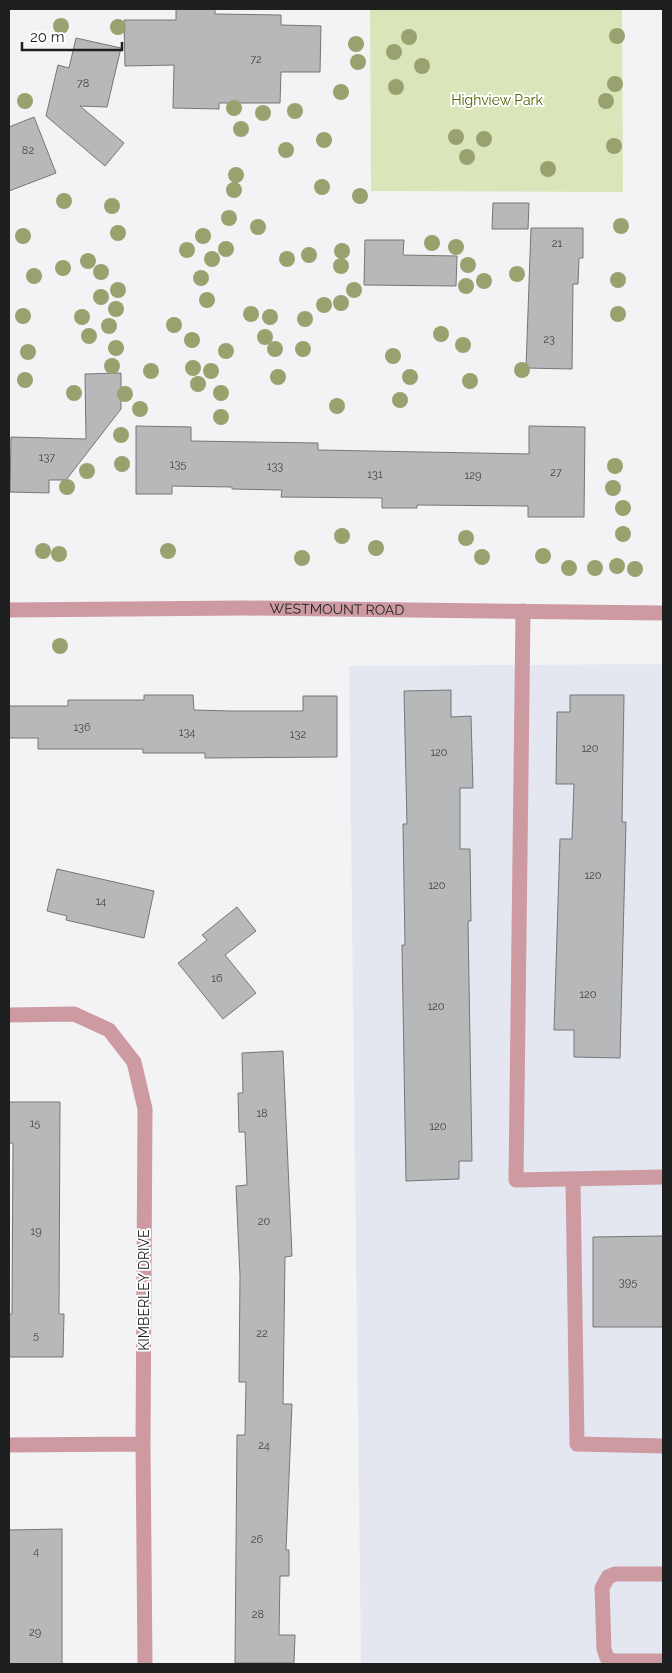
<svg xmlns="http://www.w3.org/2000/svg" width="672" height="1673" viewBox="0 0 672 1673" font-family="Raleway,sans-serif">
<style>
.built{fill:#e4e7f0}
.green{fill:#dae5ba}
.building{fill:#b7b8ba;stroke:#767678}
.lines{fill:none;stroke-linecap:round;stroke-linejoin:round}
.service{stroke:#cd9aa2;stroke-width:15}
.minor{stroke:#cd9aa2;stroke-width:15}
.tertiary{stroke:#cd9aa2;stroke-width:15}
.tree{fill:#99a26f}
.labels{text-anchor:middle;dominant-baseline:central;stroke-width:4;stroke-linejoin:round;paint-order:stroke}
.number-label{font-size:11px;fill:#444546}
.park-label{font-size:14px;fill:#505f00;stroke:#fff}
.street-label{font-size:14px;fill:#1e1f20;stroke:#fff}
</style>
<rect width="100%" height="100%" fill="#f3f3f6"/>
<!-- built -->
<path class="built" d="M663,664v1000h-302l-12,-998z"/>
<!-- green -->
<path class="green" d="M370,9h252l1,183 -252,-1z"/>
<!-- building -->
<path class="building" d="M176,9h39v5l66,1v10l40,1 -1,46h-39l-1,31h-61v6l-46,-1 1,-43 -49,1 -1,-46h52z
M76,38l45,10 -14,59 -27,-1 44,37 -19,23 -59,-50 12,-51 11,3z
M34,117l22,56 -47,18v-64z
M493,203h36l-1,26h-36z
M531,228h52v30h-4l-1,26h-5l-1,85 -46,-1z
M365,240h39l-1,15 54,1 -1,30 -92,-1z
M121,373v36l-55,71h-17v13l-39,-1 1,-55 75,2 -1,-65z
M136,426l55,1v14l127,2v7l211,4v-28l56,1 -1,90h-56v-11l-111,-1v3h-35v-10l-101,-1 1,-7 -50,-1v-2l-60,-1v8h-36z
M451,690v27l20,-1 2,72h-13v61h10l1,72h-3l4,240h-13v18l-53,2 -4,-236h3l-2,-121h4l-3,-133z
M144,695h49l1,15 37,1h72v-15h34v61l-132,1v-5h-62v-4h-105v-11h-29v-32h59v-6h76z
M570,695h54l-2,127h4l-6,236 -46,-1v-27h-20l6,-191h12l2,-55h-18l1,-72h13z
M57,869l97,22 -10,47 -78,-18 1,-4 -20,-5z
M237,907l19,24 -31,24 31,38 -33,26 -45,-56 29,-23 -5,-5z
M283,1051l9,205 -7,1 -2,147h9l-6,146h3v26h-9l-1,59h16l-1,28h-59l2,-228h8l1,-53h-7l1,-106 -4,-90 11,-1 -2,-53h-6l-1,-39h5l-1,-40z
M9,1102h51l-1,212h5l-1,43h-54v-43h3l1,-171h-4z
M663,1236v91h-70v-90z
M62,1529v135h-53v-134z"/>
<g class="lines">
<!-- service -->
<path class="service" d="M573,1179l4,265 86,2
M663,1574h-48l-7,3 -6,11 2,61 3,9 6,3h50"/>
<!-- minor -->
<path class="minor" d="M523,611l-7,569 147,-3
M9,1015l65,-1 35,16 25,32 11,47 -2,335 2,220
M9,1445l134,-1"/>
<!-- tertiary -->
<path class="tertiary" id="s1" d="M9,610l235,-2 419,5"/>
</g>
<!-- trees -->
<g class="tree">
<circle cx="61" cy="26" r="8"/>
<circle cx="118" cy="27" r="8"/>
<circle cx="617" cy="36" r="8"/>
<circle cx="409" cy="37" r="8"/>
<circle cx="356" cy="44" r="8"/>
<circle cx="394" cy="52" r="8"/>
<circle cx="358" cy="62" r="8"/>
<circle cx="422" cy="66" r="8"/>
<circle cx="615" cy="84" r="8"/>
<circle cx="396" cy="87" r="8"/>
<circle cx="341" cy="92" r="8"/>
<circle cx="25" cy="101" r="8"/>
<circle cx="606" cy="101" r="8"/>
<circle cx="234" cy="108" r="8"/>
<circle cx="295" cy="111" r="8"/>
<circle cx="263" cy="113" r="8"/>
<circle cx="241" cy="129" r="8"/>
<circle cx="456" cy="137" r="8"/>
<circle cx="484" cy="139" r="8"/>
<circle cx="324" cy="140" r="8"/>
<circle cx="614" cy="146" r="8"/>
<circle cx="286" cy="150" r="8"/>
<circle cx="467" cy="157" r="8"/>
<circle cx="548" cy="169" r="8"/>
<circle cx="236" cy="175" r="8"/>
<circle cx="322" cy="187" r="8"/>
<circle cx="234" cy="190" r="8"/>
<circle cx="360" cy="196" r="8"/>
<circle cx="64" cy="201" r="8"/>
<circle cx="112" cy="206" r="8"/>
<circle cx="229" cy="218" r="8"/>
<circle cx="621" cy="226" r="8"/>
<circle cx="258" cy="227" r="8"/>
<circle cx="118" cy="233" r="8"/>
<circle cx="23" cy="236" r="8"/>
<circle cx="203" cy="236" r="8"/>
<circle cx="432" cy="243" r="8"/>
<circle cx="456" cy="247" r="8"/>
<circle cx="226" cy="249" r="8"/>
<circle cx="187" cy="250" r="8"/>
<circle cx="342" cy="251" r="8"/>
<circle cx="309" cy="255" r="8"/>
<circle cx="212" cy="259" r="8"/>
<circle cx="287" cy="259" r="8"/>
<circle cx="88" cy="261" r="8"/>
<circle cx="468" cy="265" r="8"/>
<circle cx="341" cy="266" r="8"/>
<circle cx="63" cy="268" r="8"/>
<circle cx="101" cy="272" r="8"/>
<circle cx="517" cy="274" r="8"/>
<circle cx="34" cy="276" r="8"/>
<circle cx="201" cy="278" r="8"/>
<circle cx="618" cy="280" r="8"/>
<circle cx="484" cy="281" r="8"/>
<circle cx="466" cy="286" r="8"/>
<circle cx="118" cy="290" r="8"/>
<circle cx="354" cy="290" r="8"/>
<circle cx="101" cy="297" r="8"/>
<circle cx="207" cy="300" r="8"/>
<circle cx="341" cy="303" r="8"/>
<circle cx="324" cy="305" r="8"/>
<circle cx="116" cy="309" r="8"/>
<circle cx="251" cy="314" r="8"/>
<circle cx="618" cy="314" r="8"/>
<circle cx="23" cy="316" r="8"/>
<circle cx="82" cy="317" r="8"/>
<circle cx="270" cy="317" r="8"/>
<circle cx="305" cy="319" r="8"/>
<circle cx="174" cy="325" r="8"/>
<circle cx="109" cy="326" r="8"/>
<circle cx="441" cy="334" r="8"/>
<circle cx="89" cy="336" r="8"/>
<circle cx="265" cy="337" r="8"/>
<circle cx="192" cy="340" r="8"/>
<circle cx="463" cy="345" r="8"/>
<circle cx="116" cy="348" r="8"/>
<circle cx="275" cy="349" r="8"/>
<circle cx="303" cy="349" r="8"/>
<circle cx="226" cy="351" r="8"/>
<circle cx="28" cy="352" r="8"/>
<circle cx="393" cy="356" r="8"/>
<circle cx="112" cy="366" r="8"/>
<circle cx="193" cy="368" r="8"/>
<circle cx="522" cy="370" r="8"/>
<circle cx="151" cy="371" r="8"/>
<circle cx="211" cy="371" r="8"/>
<circle cx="278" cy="377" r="8"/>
<circle cx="410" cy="377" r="8"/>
<circle cx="25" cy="380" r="8"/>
<circle cx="470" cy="381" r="8"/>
<circle cx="198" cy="384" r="8"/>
<circle cx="74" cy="393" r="8"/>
<circle cx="221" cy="393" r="8"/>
<circle cx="125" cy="394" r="8"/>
<circle cx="400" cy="400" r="8"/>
<circle cx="337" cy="406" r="8"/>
<circle cx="140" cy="409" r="8"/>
<circle cx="221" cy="417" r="8"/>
<circle cx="121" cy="435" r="8"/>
<circle cx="122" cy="464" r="8"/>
<circle cx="615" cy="466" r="8"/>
<circle cx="87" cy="471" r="8"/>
<circle cx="67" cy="487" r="8"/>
<circle cx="613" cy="488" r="8"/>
<circle cx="623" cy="508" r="8"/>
<circle cx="623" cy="534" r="8"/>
<circle cx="342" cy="536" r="8"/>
<circle cx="466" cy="538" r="8"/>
<circle cx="376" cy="548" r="8"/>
<circle cx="43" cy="551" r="8"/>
<circle cx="168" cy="551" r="8"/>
<circle cx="59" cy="554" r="8"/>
<circle cx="543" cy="556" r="8"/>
<circle cx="482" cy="557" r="8"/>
<circle cx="302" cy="558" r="8"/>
<circle cx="617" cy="566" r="8"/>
<circle cx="569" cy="568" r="8"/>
<circle cx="595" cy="568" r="8"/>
<circle cx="635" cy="569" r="8"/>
<circle cx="60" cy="646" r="8"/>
</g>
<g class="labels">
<!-- number labels -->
<g class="number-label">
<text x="256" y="59">72</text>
<text x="83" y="83">78</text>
<text x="28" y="150">82</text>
<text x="557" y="243">21</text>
<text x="549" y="339">23</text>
<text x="47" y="457">137</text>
<text x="178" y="464">135</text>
<text x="275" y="466">133</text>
<text x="556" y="472">27</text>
<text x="375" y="474">131</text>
<text x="473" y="475">129</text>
<text x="82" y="727">136</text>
<text x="187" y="732">134</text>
<text x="298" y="734">132</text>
<text x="590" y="748">120</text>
<text x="439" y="752">120</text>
<text x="593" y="875">120</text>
<text x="437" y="885">120</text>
<text x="101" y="901">14</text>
<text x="217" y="978">16</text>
<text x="588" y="994">120</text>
<text x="436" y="1006">120</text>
<text x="262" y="1113">18</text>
<text x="35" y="1123">15</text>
<text x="438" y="1126">120</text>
<text x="264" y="1221">20</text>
<text x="36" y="1231">19</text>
<text x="628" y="1282">395</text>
<text x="262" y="1333">22</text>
<text x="36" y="1335">5</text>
<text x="264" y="1445">24</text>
<text x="257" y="1539">26</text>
<text x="36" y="1551">4</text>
<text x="258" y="1614">28</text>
<text x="35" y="1632">29</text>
</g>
<!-- park labels -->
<g class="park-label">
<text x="497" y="100">Highview Park</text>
</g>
<!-- street labels -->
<g class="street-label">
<text stroke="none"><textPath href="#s1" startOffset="328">WESTMOUNT ROAD</textPath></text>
<text transform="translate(144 1290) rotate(-90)">KIMBERLEY DRIVE</text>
</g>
</g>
<!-- border -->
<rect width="672" height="1673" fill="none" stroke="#1e1f20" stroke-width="20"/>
<!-- scale -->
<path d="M22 42v8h100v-8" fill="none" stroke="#1e1f20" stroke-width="2.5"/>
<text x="30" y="42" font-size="15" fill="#1e1f20" stroke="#ffffff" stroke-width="4" paint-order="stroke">20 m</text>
</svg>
